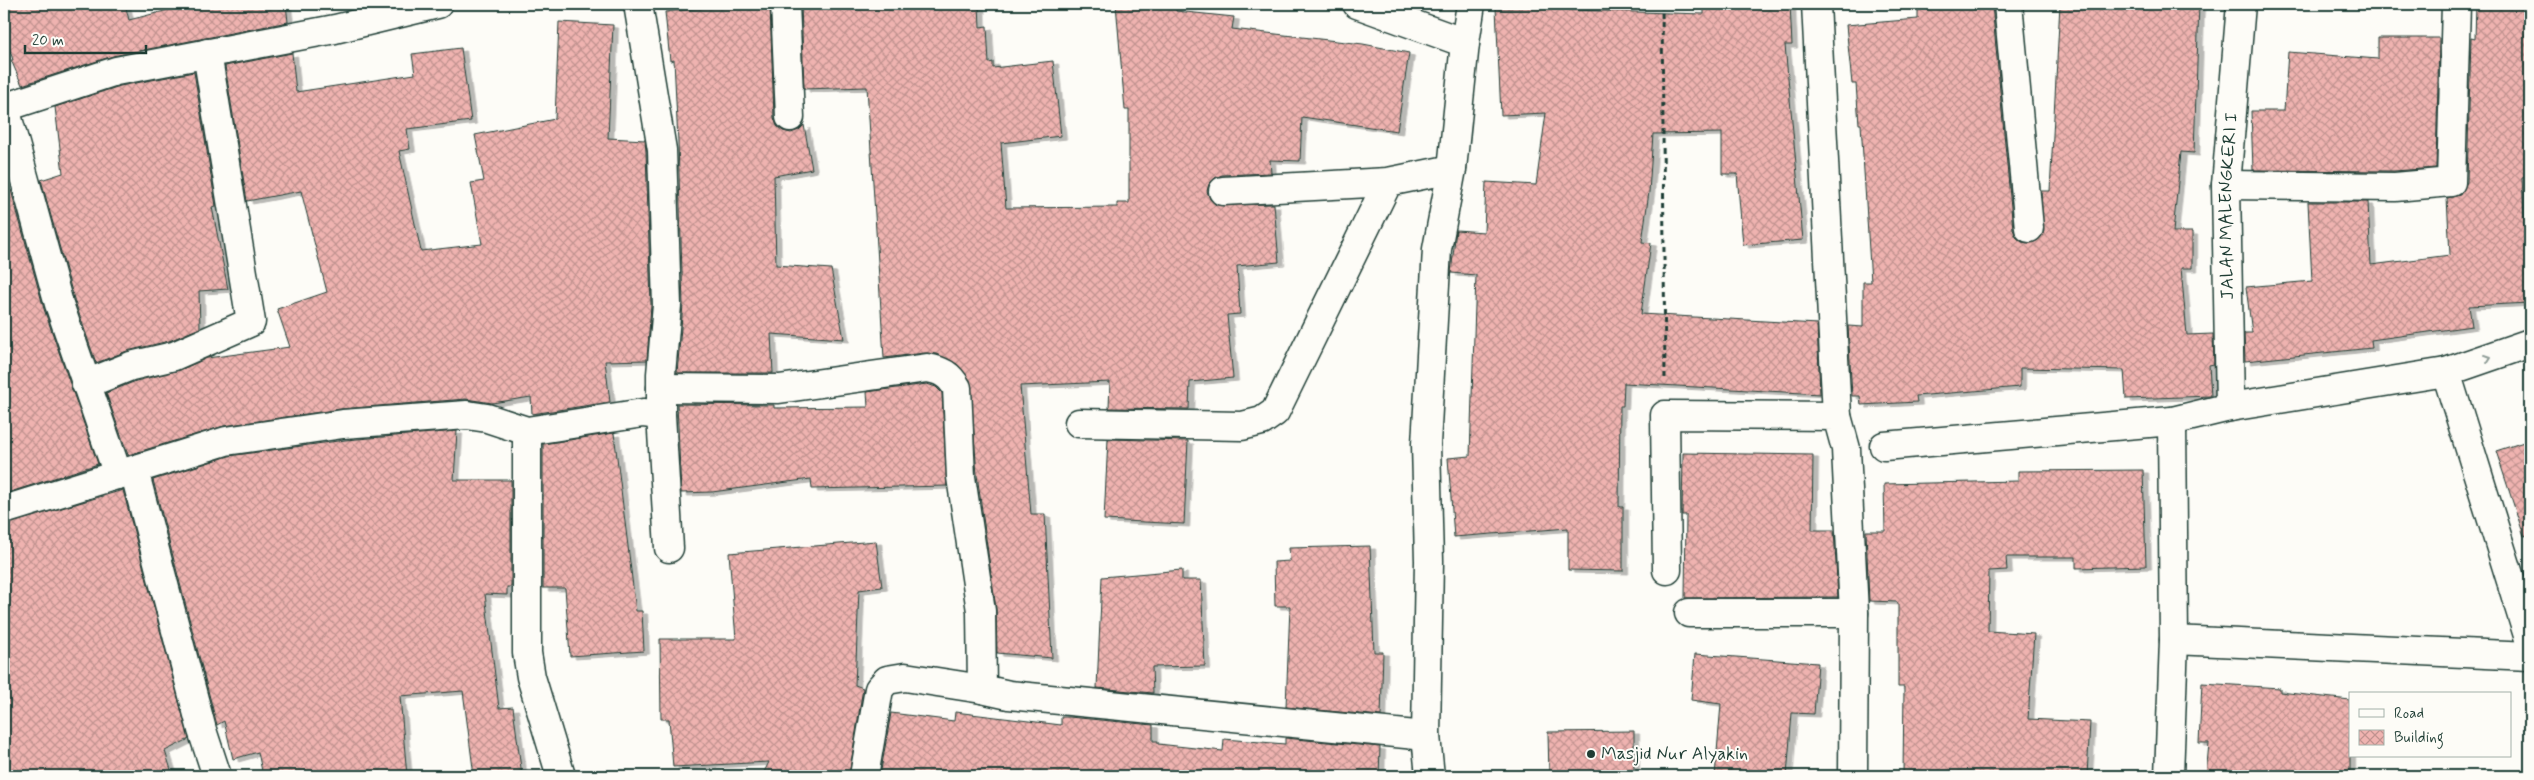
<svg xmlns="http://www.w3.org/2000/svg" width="2534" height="780" viewBox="0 0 2534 780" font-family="Mynerve,sans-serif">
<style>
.building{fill:url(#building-cross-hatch);stroke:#1f3d34;filter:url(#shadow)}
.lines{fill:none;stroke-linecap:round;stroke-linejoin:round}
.minor-casing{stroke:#1f3d34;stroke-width:31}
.path{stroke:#1f3d34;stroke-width:3;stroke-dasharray:5 4;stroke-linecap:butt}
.minor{stroke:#fdfcf7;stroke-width:28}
.oneway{stroke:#8e9c96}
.poi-dot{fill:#1f3d34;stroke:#fdfcf7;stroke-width:2}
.labels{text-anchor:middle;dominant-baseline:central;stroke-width:4;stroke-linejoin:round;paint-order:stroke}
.street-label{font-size:18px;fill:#1f3d34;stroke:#fdfcf7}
.poi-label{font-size:18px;fill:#1f3d34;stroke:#fdfcf7;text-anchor:start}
</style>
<defs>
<pattern id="building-cross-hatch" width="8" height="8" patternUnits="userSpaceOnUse" patternTransform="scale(1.25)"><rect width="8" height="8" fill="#efb3b0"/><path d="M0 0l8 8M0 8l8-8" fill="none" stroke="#c19390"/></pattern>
<filter id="shadow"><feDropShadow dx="5.5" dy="3" stdDeviation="0" flood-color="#0004"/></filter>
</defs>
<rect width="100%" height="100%" fill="#fdfcf7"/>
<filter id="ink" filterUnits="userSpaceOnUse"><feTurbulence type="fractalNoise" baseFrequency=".02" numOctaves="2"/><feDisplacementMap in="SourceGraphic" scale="10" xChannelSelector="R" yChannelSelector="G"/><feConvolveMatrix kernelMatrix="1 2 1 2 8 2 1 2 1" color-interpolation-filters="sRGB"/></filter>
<g filter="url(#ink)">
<!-- building -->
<path class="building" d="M4,4h121l4,16 63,-16h94l2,18 -175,34 -91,29 -11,-25h2l-9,-27z
M743,4h27l4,114 3,8 6,5 8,2 8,-3 5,-5 8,44 -38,7 2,89 55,4 13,70 -73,-5 2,39h-96l6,-68 -5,-163 -4,-82 -4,1 -5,-49z
M801,4h178l1,23 7,-1 2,37 4,-1v6l60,-7 8,75 -60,7 5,65 111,-1v-4h12v-93h-4l-9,-106h60v7l58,6 -2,12 131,15 46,9 -12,78 -95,-14 -2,44 -30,-1 1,13 -49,2 -7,3 -6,6 -2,7 3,8 6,6 58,-1 5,58 -42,4 3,48 -13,1 6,63 -43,4 -1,27 -80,-1 1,-26 -90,4 11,128h14l7,144 -55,-5 -1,-44 -19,-134 -7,-95 -13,-16 -21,-10 -11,-1 -41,5 -17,-271 -63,2z
M1704,4h86l2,41h-7l18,195 -60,5 -6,-71h-15v-41l-69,1 -4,58 -7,50 9,1 -10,71 176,10 3,70 -196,-11 -1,23h-3l-1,101h4v64l-55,-1v-42l-114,9 -6,-79 22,-2 6,-181 -25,-2 5,-43 28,2 2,-50 50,3 10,-72 -45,2 -5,-107 74,-3 1,5 133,4z
M2060,4h139l-5,149 -13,-1 -8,80h19v36h-11l6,67 26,-1 1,30 -5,1 2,31 -85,3 -2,-29 -104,-2v19l-104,9 1,6 -56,3 -1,-9h-8l-4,-70 15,1v-45h8l-10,-158h-2l-3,-40h-4l-6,-59 72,-6v-11l74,-3 21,224 3,8 6,5 9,1 7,-3 5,-6 -2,-43h9z
M2476,4h54v172l-8,1 4,78h4v48l-61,3 3,20 -101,14 1,8 -127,13 -1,-28h8l-6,-46 66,-6 -4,-79h60l3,63 79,-10 -3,-57 13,-3 7,-13 4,-144 4,1z
M559,22l54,3 -5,113 37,2 1,12 5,153 -4,55 -42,1 5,41 -78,12 -1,-17 -39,6 -26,-4 -125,10 -117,17 -96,29 -22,-62 30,-12 44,-11 27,-12 83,-11 -13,-38 50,-17 -26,-101 -54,10 -22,-135 67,-13 4,39 119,-18 -3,-20 49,-6 10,73 -64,8 3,20 -11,2 22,100 61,-7 -11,-61 13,-2 -9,-46 80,-16z
M2378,38h61l-3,130 -42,3 -141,-1 -2,-59h33l4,-59 90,7z
M194,72l22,134 -4,1 16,82 -29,2 1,37 -31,13 -42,10 -31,12 -22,-64 -33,-119 22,-7 -8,-66 65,-21z
M11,190l33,119 54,155 -94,30v-302z
M927,384l9,3 6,6 5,93 -135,3 -1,-10 -99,13 -31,1 -4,-89 97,1v3l94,-1 -1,-15z
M457,431l-3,49h57v107h-4v8l-22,-1 14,114 14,-1 9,69h-48l-11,-85 -63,5 7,80h-144l-5,-24 -25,7 -9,-38 -7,4 -64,-245 76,-24 116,-16z
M614,433l22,178h6l2,40 -74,5 -5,-68h-22v-144z
M1108,439l80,2 -4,83 -80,-4z
M2530,440v95l-6,1 -28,-85z
M1683,453l130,2 -1,75h22l4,67 -153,1 1,-83h-4z
M2143,470l3,96 -70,2v-11h-70l1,13 -18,1 -1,60 46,3 -6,85 62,3 -3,54h-184l1,-89h-6v-83l-1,-2 -28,-1 -3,-70h19l-1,-47 134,-3v-10z
M123,490l66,249 -24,12 8,25h-169v-251z
M876,541l6,46 -23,3 -4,95 8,3 -14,88h-87l7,-14 -96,5 -4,-48h-8l-1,-80h76l-7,-86z
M1370,546l4,106h9l-2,64 -95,-9 4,-101h-15l-1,-44 16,-1 -1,-13z
M1182,570v10h19l4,86 -53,1 1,26 -56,-5 5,-111z
M1695,654l123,9 -4,51 -22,-1 -5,63h-72l6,-72 -30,-4z
M2202,683l78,5v4l70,8v76h-144l3,-33h-10z
M955,712l106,13v-8h8l84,8v16h5v3l65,7 1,-12 61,5v-6l95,9 -1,29h-499l11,-63 63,8z
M1634,731v45h-85l-1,-44z"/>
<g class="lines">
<!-- minor casing -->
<g class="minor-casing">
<g id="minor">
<path d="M785,4l5,113"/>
<path d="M1357,4l108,39"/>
<path d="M1816,4l21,412"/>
<path d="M2008,4l21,224"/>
<path d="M4,104l55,200 59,171"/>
<path d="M6,107l110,-36 219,-42 103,-25"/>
<path d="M2226,185l169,2 56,-5 5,-178"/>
<path d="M1223,191l165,-9 64,-13"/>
<path d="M2446,372l84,-29"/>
<path d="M86,384l45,-18 43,-10 77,-34 -44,-269"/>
<path d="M661,388l118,1 148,-21c14,2 23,7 30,20l4,89 20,134 1,78 27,6 417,41"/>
<path id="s1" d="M2230,407l-4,-222 15,-181"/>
<path d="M661,415l8,133"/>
<path d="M1079,423l163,3 20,-5 13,-9 113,-230"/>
<path d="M527,431v222l4,24 30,99"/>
<path d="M1884,446l288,-25 58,-14 216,-35 84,270"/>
<path d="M134,470l68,260 15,46"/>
<path d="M4,510l222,-69 117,-17 124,-9 20,3 40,13 116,-18 18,2v-41l6,-69 -5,-155 -24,-146"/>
<path d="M1667,570l-2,-155 172,1 9,33 8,164 -1,163"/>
<path d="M1689,613h165"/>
<path d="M2174,640l356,16"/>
<path d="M864,776l15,-87 8,-9 18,-3 77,12"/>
<path d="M1430,776l-4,-40 3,-175 -3,-117 11,-195 15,-80 13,-126 6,-39"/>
<path d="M2169,776l5,-136 -2,-219"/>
</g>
</g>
<!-- path -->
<path class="path" d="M1662,4l3,376"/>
<!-- minor -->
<use href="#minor" class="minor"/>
</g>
<!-- one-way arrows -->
<defs><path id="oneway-chevron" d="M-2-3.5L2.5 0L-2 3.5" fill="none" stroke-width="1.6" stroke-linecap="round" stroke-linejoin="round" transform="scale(1.25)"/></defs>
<use class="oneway" href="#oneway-chevron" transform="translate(2488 358) rotate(-19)"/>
</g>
<!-- markers -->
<circle class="poi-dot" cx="1591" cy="754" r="5"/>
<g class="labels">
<!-- street labels -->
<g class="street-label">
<text stroke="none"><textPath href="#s1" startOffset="201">JALAN MALENGKERI I</textPath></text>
</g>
<!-- poi labels -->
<g class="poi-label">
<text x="1601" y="754">Masjid Nur Alyakin</text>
</g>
</g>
<!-- margin -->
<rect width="2534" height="780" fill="none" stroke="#fdfcf7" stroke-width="20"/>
<rect x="10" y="10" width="2514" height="760" fill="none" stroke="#1f3d34" stroke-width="2" filter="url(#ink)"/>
<!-- legend -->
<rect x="2349" y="692" width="162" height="65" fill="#fdfcf7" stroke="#a4b0a9"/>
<rect x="2359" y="709" width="25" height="8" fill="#fdfcf7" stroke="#a4b0a9"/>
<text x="2394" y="718" font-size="15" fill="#1f3d34">Road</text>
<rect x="2359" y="730" width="25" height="15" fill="url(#building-cross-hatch)" stroke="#a4b0a9"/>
<text x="2394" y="742" font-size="15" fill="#1f3d34">Building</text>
<!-- scale -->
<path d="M25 45v8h121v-8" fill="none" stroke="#1f3d34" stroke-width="2.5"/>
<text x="32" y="45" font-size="15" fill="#1f3d34" stroke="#fdfcf7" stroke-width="4" paint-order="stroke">20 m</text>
</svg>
